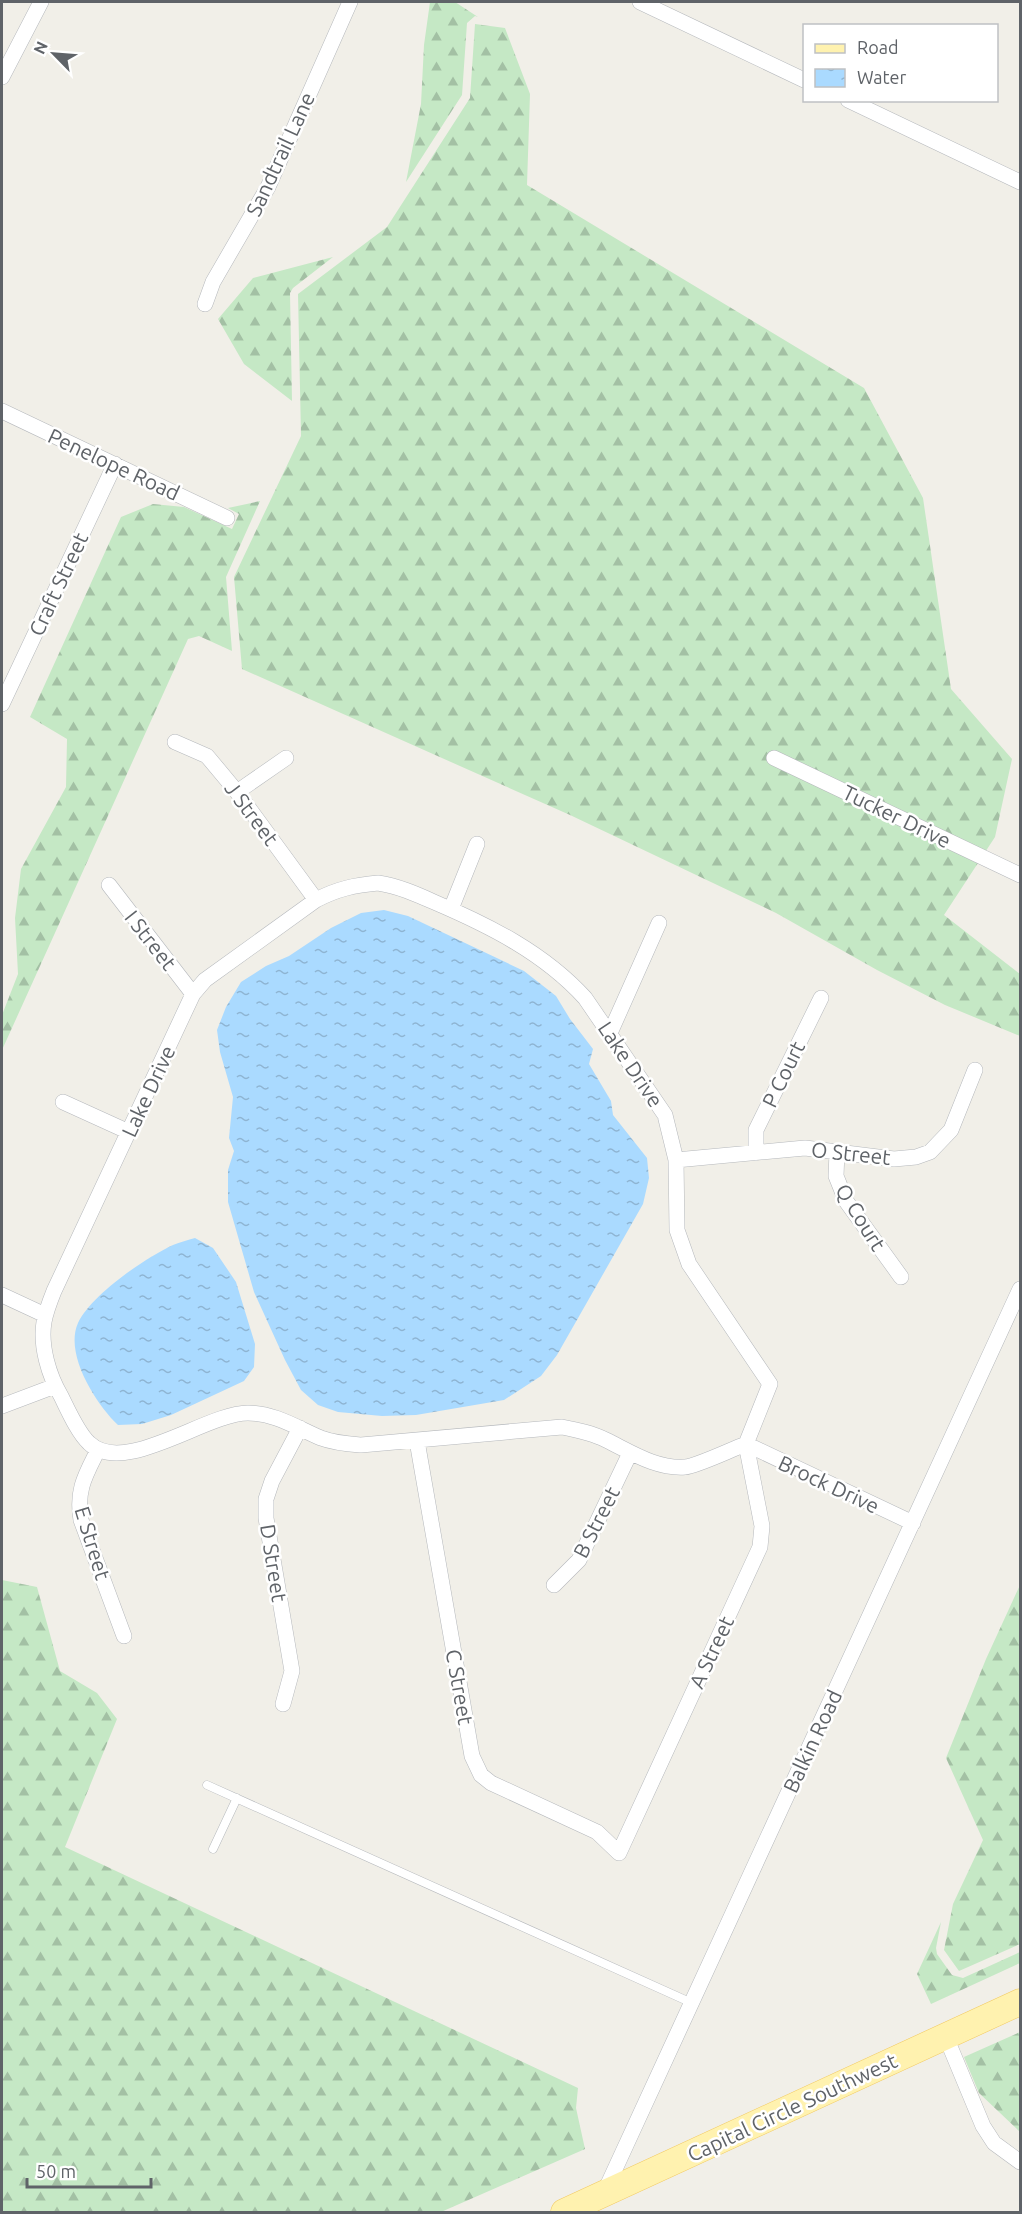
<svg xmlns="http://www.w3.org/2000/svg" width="1022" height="2214" viewBox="0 0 1022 2214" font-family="Ubuntu,sans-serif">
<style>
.forest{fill:url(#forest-firs)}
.water{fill:url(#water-ripples)}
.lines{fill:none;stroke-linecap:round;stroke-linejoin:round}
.service-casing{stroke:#b5b8bc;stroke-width:9}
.minor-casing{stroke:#b5b8bc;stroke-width:16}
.primary-casing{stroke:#f2c960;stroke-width:27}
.service{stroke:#fff;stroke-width:8}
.minor{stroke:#fff;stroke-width:15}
.primary{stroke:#fff2af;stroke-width:26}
.labels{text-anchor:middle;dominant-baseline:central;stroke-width:5;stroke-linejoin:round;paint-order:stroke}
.street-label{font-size:21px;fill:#5f6368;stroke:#fff}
</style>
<defs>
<pattern id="forest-firs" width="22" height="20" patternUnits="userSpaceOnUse" patternTransform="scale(1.5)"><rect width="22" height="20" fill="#c5e8c5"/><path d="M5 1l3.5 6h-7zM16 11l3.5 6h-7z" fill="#a3c0a4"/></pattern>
<pattern id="water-ripples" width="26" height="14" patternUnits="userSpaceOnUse" patternTransform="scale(1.5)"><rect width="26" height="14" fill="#aadaff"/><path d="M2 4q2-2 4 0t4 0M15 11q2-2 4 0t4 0" fill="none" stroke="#8eb4d2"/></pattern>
</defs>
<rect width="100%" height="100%" fill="#f1efe8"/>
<!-- forest -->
<path class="forest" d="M430,2h25l23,15 -3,-1 -8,7 -5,72 -56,87 15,-78 3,-59z
M475,24l30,4 25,66 -3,91 337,203 59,110 28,191 61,70 -17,78 -51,78 76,59v62l-75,-31 -68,-35 -101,-57 -206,-98 -328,-146 -8,-92 67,-141 -3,-142 89,-67 83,-129z
M333,257l-40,31 -3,5 2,108 -48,-37 -26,-45 35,-41z
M260,501l-34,76 6,74 -33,-15 -11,3 -186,411v-35l16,-41 -3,-56 6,-49 45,-82 1,-48 -37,-22 91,-200 32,-13 31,3 48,22 7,-15 -11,-6z
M2,1580l35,7 23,84 37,22 20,26 -52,128 513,241 -2,20 9,41 -144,63h-439z
M1020,1585v359l-61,27 -15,-21 9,-46 30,-64 -37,-82 40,-99z
M941,1922l-5,26 1,6 15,21 11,3 57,-26v11l-89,41 -14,-30z
M1020,2032v100l-41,-39 -15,-36z"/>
<!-- water -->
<path class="water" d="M384,910l24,6 116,55 32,25 14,23 23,30 -4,15 22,37 2,14 34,43 2,20 -6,26 -86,151 -16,21 -37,24 -88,15 -34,1 -44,-4 -20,-7 -17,-15 -16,-30 -31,-68 -26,-90v-32l6,-19 -5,-13 4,-41 -13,-45 -3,-22 9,-23 15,-25 25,-16 23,-10 42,-28 30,-15z
M195,1238l18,10 23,34 19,62 -1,23 -10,14 -73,34 -29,9 -24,1c-22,-21 -54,-71 -40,-102 13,-28 67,-65 95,-78 7,-3 15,-5 22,-7z"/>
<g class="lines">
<!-- service casing -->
<g class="service-casing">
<path id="service" d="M207,1785l485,218
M213,1849l24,-51"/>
</g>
<!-- minor casing -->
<g class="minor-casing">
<path id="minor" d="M640,2l164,78
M2,77l39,-75
M848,100l172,82
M205,304l8,-22 55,-95 82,-185
M2,411l225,107
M2,704l113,-240
M175,742l32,14 30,36 79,108
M774,758l246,117
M237,792l49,-34
M378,883c20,3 38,11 56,19 56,24 110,51 151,96l80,117 11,45 1,70 12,34 81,120 -24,60c-14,5 -49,22 -61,23 -29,2 -54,-15 -79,-27 -14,-7 -29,-10 -44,-13l-201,18c-13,-1 -27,-2 -40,-7 -24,-10 -46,-25 -73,-25 -42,0 -124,64 -159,30 -11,-10 -21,-33 -28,-47 -12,-20 -21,-50 -17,-74 2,-11 6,-21 10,-31l139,-297 12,-14 111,-80c21,-11 39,-15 62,-17z
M109,885l84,109
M451,909l26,-65
M610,1033l49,-110
M63,1102l66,30
M837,1152l-1,24 10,25 55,76
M756,1153v-23l65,-132
M676,1160l129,-12 89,11 22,-2 14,-5 21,-22 24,-60
M2,1295l43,20
M2,1406l53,-20
M417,1441l55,315 9,19 10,8 106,49 22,21 141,-306 2,-21 -16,-82
M746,1444l167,79
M98,1450c-13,26 -22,40 -17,70l43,116
M554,1585l25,-25 51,-107
M283,1704l9,-33 -26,-153v-19l6,-18 28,-53
M946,2037l37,89 11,17 26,19
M604,2193l416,-904"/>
</g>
<!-- primary casing -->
<g class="primary-casing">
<path id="primary" d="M564,2212l456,-210"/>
</g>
<!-- service -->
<use href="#service" class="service"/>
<!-- minor -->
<use href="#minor" class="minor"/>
<!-- primary -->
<use href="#primary" class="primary"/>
</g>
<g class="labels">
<!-- street labels -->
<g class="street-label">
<text transform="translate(280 154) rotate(-65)">Sandtrail Lane</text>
<text transform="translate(114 464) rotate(25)">Penelope Road</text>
<text transform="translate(58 584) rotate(-65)">Craft Street</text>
<text transform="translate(252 813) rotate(53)">J Street</text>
<text transform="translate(897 816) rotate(26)">Tucker Drive</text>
<text transform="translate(151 940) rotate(52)">I Street</text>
<text transform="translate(631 1064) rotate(56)">Lake Drive</text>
<text transform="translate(783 1074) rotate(-64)">P Court</text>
<text transform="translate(148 1091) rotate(-65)">Lake Drive</text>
<text transform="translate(851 1153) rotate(6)">O Street</text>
<text transform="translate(861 1217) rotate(58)">Q Court</text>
<text transform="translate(829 1484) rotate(25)">Brock Drive</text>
<text transform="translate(596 1522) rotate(-63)">B Street</text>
<text transform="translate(93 1543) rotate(73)">E Street</text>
<text transform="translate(274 1563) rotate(81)">D Street</text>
<text transform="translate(711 1652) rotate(-65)">A Street</text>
<text transform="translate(460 1687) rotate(80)">C Street</text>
<text transform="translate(812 1741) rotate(-65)">Balkin Road</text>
<text transform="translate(792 2107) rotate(-25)">Capital Circle Southwest</text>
</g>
</g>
<!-- border -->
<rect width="1022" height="2214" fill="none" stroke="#5f6368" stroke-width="6"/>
<!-- legend -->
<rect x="803" y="24" width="195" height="78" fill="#ffffff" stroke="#bfc1c3" stroke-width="1.5"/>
<rect x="815" y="44" width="30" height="9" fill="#fff2af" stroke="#bfc1c3" stroke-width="1.5"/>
<text x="857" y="54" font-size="18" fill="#5f6368">Road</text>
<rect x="815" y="69" width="30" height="18" fill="url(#water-ripples)" stroke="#bfc1c3" stroke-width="1.5"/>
<text x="857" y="84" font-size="18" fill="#5f6368">Water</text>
<!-- north arrow -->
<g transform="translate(54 54) rotate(295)" stroke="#ffffff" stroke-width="4.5" paint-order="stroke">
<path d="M0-4.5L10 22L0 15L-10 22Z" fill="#5f6368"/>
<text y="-9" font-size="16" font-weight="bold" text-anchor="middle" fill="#5f6368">N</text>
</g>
<!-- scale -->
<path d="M27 2178v9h124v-9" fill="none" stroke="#5f6368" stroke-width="3"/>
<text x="36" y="2178" font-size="18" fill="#5f6368" stroke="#ffffff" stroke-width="4.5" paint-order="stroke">50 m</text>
</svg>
